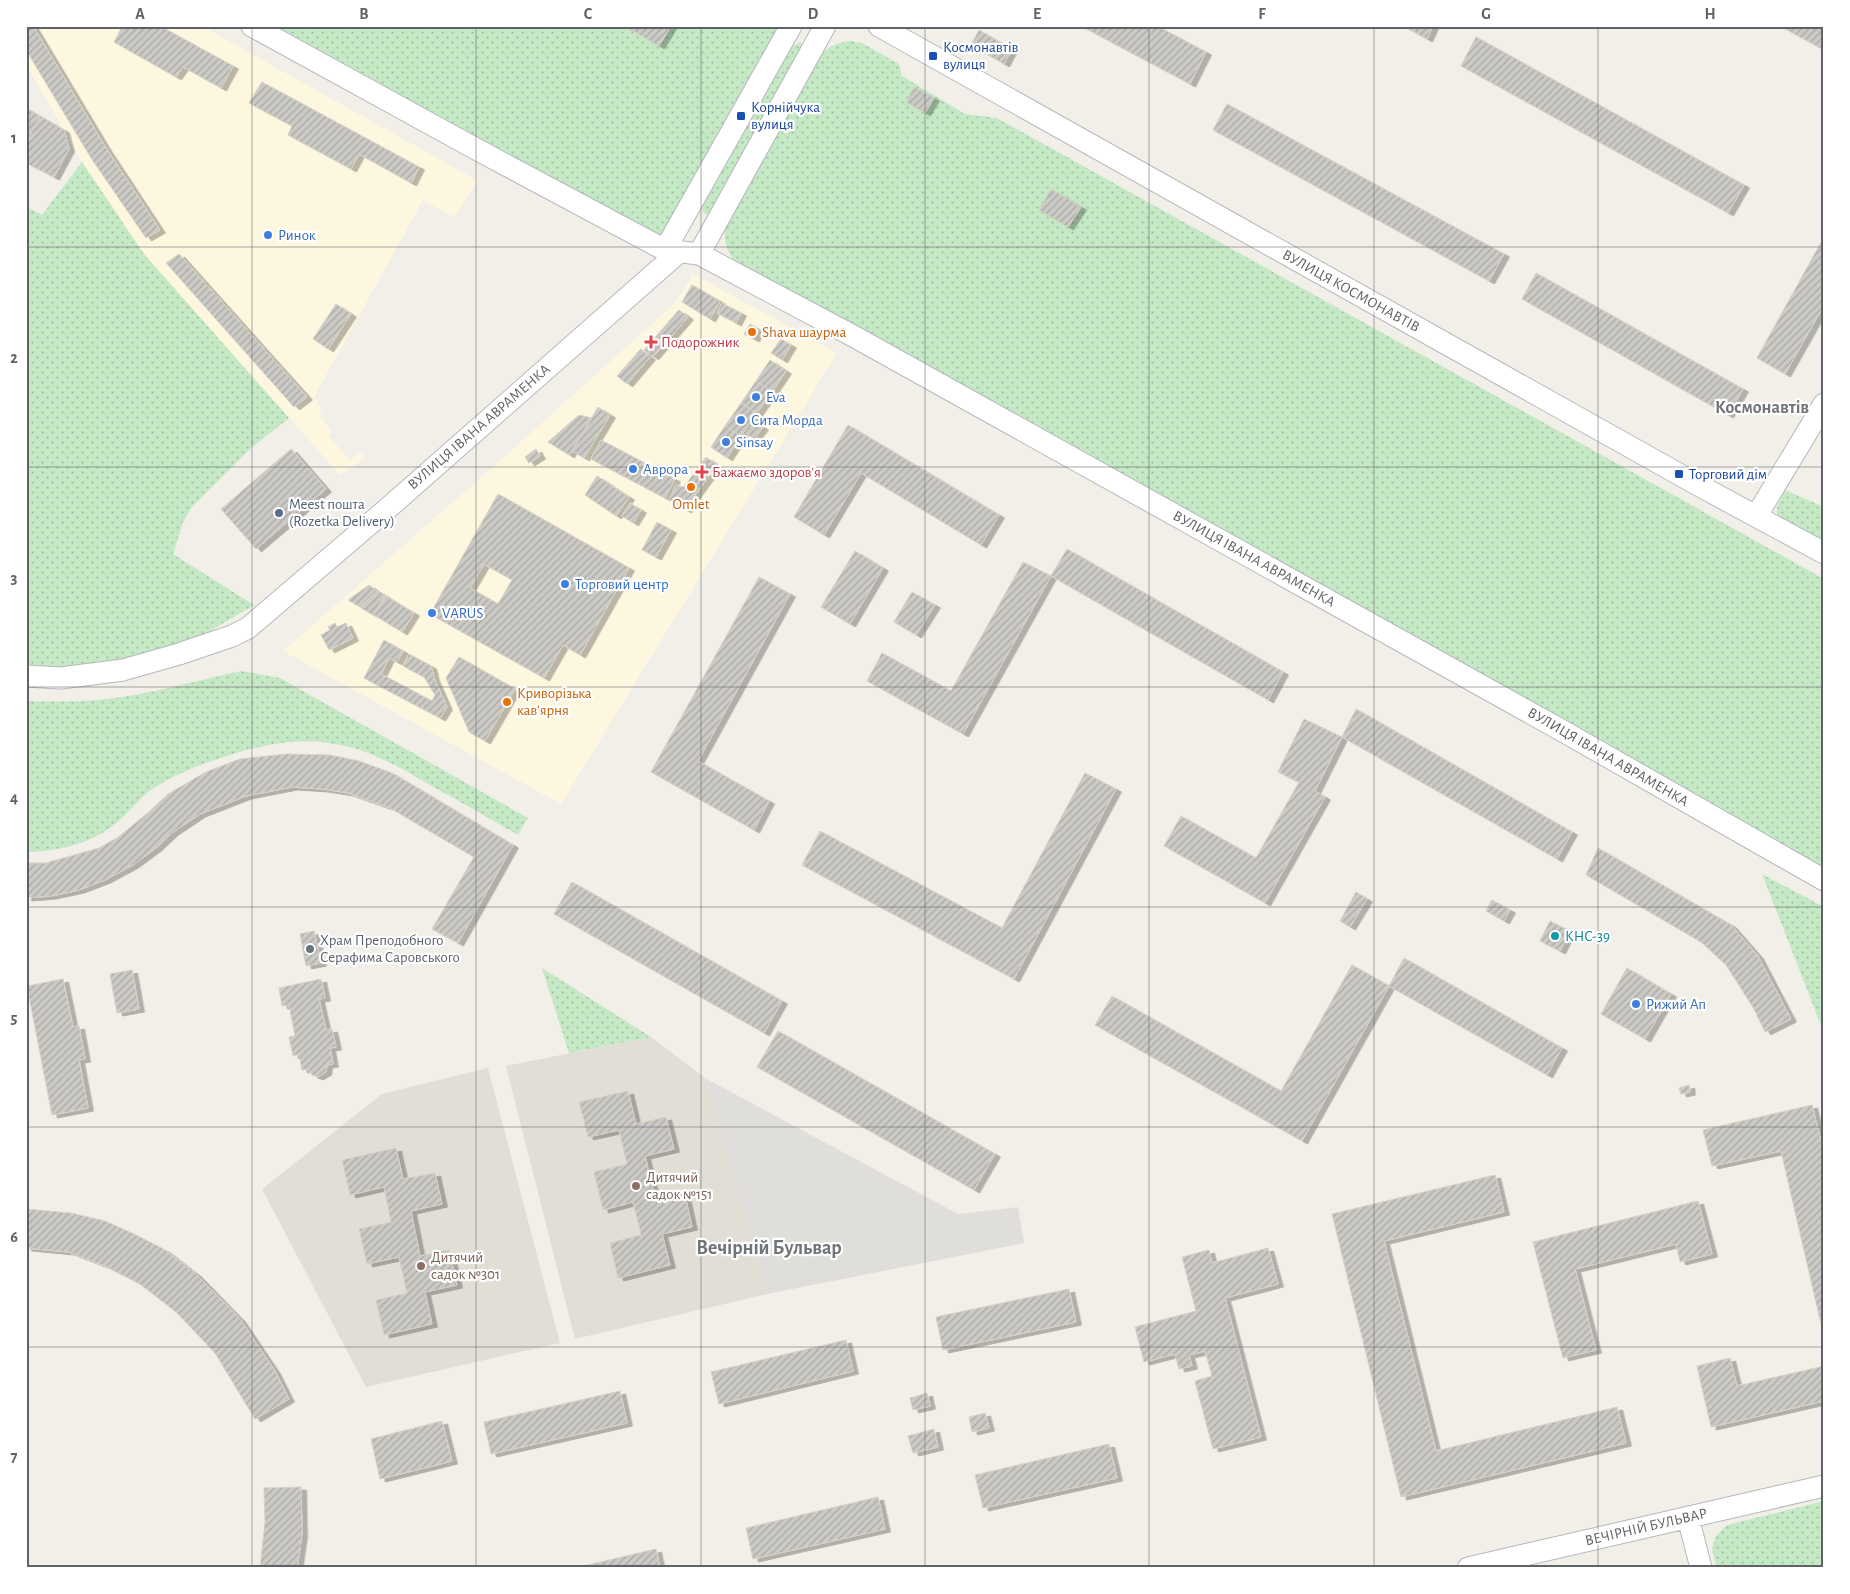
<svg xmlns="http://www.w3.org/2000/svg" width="1850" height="1594" viewBox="0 0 1850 1594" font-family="'Alegreya Sans',sans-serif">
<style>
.commercial{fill:#fef7e0}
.industrial{fill:#e0deda}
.education{fill:#e1ded6}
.green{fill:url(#green-dots)}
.building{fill:url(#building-hatch);stroke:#d6d1c6;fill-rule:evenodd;filter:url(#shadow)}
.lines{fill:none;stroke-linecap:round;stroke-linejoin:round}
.tertiary-casing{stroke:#b5b8bc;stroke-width:23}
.tertiary{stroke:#fff;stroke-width:21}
.grid{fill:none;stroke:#5f6368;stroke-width:1;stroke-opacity:0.55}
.transit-dot{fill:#1a4fb4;stroke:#fff;stroke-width:2}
.shop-dot{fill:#3f7fe0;stroke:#fff;stroke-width:2}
.food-dot{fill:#e8710a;stroke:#fff;stroke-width:2}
.health-dot{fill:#e0444e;stroke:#fff;stroke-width:2}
.service-dot{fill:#5c6f8a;stroke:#fff;stroke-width:2}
.culture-dot{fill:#0f9aa8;stroke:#fff;stroke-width:2}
.worship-dot{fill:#6b7280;stroke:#fff;stroke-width:2}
.education-dot{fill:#8d6e63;stroke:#fff;stroke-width:2}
.labels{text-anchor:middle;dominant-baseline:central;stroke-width:4.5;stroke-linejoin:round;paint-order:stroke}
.transit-label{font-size:15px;fill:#164399;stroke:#fff;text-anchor:start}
.shop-label{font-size:15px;fill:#366cbe;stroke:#fff;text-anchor:start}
.street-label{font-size:15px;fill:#5f6368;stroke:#fff}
.food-label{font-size:15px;fill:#c56008;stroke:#fff;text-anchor:start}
.health-label{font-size:15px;fill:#be3a42;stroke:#fff;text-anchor:start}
.service-label{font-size:15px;fill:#4e5e75;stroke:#fff;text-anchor:start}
.culture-label{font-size:15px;fill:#0d838f;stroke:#fff;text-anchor:start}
.worship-label{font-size:15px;fill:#5b616d;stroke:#fff;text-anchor:start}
.education-label{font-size:15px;fill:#785e54;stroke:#fff;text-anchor:start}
.quarter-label{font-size:18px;font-weight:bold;fill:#70757a;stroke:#fff}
.district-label{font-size:20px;font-weight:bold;fill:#70757a;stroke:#fff}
.neatline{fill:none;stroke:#5f6368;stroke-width:2}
.grid-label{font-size:16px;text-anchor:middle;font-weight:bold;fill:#5f6368}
</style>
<defs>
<pattern id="green-dots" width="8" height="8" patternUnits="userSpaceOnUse" patternTransform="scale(1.25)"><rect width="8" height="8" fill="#c5e8c5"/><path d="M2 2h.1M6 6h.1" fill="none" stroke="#a3c0a4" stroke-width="1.8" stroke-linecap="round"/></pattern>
<pattern id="building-hatch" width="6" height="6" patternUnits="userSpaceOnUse" patternTransform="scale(1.25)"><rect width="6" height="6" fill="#cccac5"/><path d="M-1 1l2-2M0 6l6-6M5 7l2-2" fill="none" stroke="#a9a8a4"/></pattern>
<filter id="shadow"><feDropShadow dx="5.5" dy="3" stdDeviation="0" flood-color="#0004"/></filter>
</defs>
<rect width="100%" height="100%" fill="#f1efe8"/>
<!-- commercial -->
<path class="commercial" d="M26,26h176l276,155 -24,36 -31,-17 -109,197 8,13 -4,4 14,18 -4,3 21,25 12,-8 4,6 -25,17 -196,-221 -62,-92 -56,-98z
M693,274l144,79 -276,451 -278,-153 211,-185 181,-163z"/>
<!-- industrial -->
<path class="industrial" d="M705,1078l253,136 60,-7 6,36 -257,51z"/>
<!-- education -->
<path class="education" d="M651,1037l54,41 62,216 -192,45 -69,-273z
M488,1068l72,275 -194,44 -104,-198 120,-95z"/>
<!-- green -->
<path class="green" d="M252,26h539l-126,224z
M850,41l12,2 37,21 3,12 63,38 32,4 827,461v293l-1091,-613c-7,-11 -9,-19 -8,-32l89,-164c11,-14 17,-19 36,-22z
M800,42l3,5 -93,167h-5l-3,-4 1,-5 89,-158z
M82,162l62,92 145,164 -39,31 -58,58 -9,15 -10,32 81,51 -44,26 -40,19 -55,15 -89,6v-465l16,9z
M1785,490l39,17v43l-47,-32v-11z
M242,671l38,7 248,140 -10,17c-28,-16 -55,-32 -83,-47 -32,-19 -63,-38 -100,-44 -35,-7 -75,1 -108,12 -25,8 -51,17 -73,32 -13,8 -22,21 -33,31 -24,23 -62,33 -95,33v-151c27,1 54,1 81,-2 46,-5 90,-19 135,-28z
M1762,874l62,33v126z
M542,968l109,69 -82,16z
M1824,1501v67h-107l-5,-19 3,-12 12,-12z"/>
<!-- building -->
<path class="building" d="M26,26h7l73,122 54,82 -14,8 -55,-80 -65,-108z
M120,26h40l73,40 -12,22 -38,-21 -7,10 -62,-35 8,-15z
M624,26h47l-12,20z
M1081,26h76l49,26 -16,32z
M1403,26h30l-6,13z
M1780,26h44v24z
M979,30l33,19 -8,15 -33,-19z
M1476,37l268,148 -16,28 -267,-147z
M262,82l157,85 -8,16 -52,-29 -8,15 -63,-34 4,-9 -43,-23z
M914,87l20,11 -9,15 -19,-11z
M1227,104l277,150 -15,27 -276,-151z
M26,108l14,8 -14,27z
M40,116l24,14 5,19 -15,28 -28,-14v-20z
M1051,189l30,18 -13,20 -29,-17z
M1824,237v68l-39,69 -28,-16z
M179,254l128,143 -13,10 -128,-144z
M1536,273l207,116 -15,26 -206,-116z
M692,285l28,16 -10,18 -28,-17z
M722,303l19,10 -5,10 -19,-10z
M336,304l15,10 -23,35 -15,-10z
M679,310l9,7 -35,40 -9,-7z
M750,324l9,5 -5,10 -10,-5z
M781,339l10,6 -9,15 -11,-7z
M641,349l9,8 -23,27 -10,-8z
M770,360l16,11 -14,21 -16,-11z
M756,381l16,11 -15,21 -16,-10z
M741,403l16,10 -16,23 -16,-10z
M598,407l12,8 -26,43 -12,-7z
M579,415l13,3 -23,37 -21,-13z
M755,422l8,5 -9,12 -7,-5z
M848,425l151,90 -18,30 -120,-72 -37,62 -30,-18z
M725,426l16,10 -14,22 -16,-11z
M601,440l74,39 -10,19 -74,-39z
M291,449l35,40 -70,60 -35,-40z
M536,449l4,7 -11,7 -4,-6z
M706,457l11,8 -22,30 -9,15 -17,-10 7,-15 8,2z
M597,476l32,21 -13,19 -31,-21z
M498,494l131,74 -49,87 -17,-10 -19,33 -114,-64zM484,564l28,16 -14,24 -28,-16z
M630,503l11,7 -8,13 -11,-7z
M657,522l14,8 -15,27 -14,-7z
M1067,549l216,123 -15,28 -217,-124z
M855,551l28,17 -33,56 -29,-17z
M1023,562l28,14 -88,158 -96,-53 15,-28 69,38z
M759,577l31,17 -92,167 71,40 -15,29 -103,-58z
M369,585l8,6 -17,16 -12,-7z
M378,591l7,4 -12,20 -12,-7z
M912,592l23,13 -19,30 -22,-13z
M386,596l28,17 -12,19 -28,-17z
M335,623l2,4 9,-4 7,15 -24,12 -8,-15 9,-5 -2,-3z
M384,640l19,11 -6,11 -8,-4 -8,16 51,27 3,-6 -11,-18 -21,-11 6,-12 22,12 3,12 13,29 -7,11 -76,-40z
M459,657l56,32 -30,52 -16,-9 -23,-54z
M1356,709l216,123 -15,27 -215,-122z
M1304,719l38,18 -27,54 10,6 -60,106 -101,-57 17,-30 75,42 43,-76 -21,-10z
M287,754l43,1 29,6 33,12 121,72 -55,98 -26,-14 42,-72 -84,-49 -42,-15 -25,-4 -31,-2 -46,9 -46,18 -27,18 -17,16 -23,17 -28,15 -26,10 -28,6 -25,2v-35h20l53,-15 18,-10 32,-26 19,-18 38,-22 34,-13z
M1085,773l31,16 -102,190 -212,-114 18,-34 182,97z
M1598,848l133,77 27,31 33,63 -26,13 -11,-23 -28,-44 -25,-23 -115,-67z
M572,882l210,119 -18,32 -210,-119z
M1356,892l11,7 -17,28 -10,-6z
M1492,900l18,10 -6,11 -18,-10z
M1550,921l20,10 -10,20 -20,-10z
M314,931l7,32 -15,3 -6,-32z
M1404,958l158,90 -15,27 -158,-89z
M1352,965l37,21 -87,155 -207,-116 17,-29 169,95z
M1627,968l44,26 -26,45 -44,-25z
M132,970l7,39 -22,4 -7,-39z
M63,979l10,48 6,-1 6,33 -6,1 9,48 -36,7 -25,-129z
M321,979l4,19 -6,1 7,31 6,-1 4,18 -6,1 3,16 -6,1 -1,7 -8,5 -6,-2 -4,-6 -6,1 -3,-16 -6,2 -4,-19 6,-1 -6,-31 -7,1 -3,-18z
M778,1031l217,123 -21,36 -217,-123z
M1689,1085l1,7 -9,2 -2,-6z
M628,1091l8,33 30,-7 8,32 -29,7 10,42 29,-7 8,36 -30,7 8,31 -52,13 -8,-35 31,-8 -8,-33 -30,8 -9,-38 33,-8 -8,-34 -31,7 -9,-35z
M1812,1105l12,50v182l-43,-186 -69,15 -9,-36z
M396,1148l7,31 32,-6 7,31 -31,7 9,45 29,-6 8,35 -32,7 7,32 -48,11 -8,-35 31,-7 -8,-36 -32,7 -8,-35 32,-7 -7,-35 -34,8 -8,-35z
M1495,1175l9,37 -120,29 52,210 181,-44 9,36 -225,54 -69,-283z
M1698,1201l14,53 -32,8 -4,-18 -101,25 21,81 -33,8 -30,-116z
M26,1209l45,4 34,8 31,14 29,15 31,24 44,45 35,52 14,28 -34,20 -40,-66 -39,-41 -36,-28 -35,-18 -36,-14 -43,-4z
M1268,1248l10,36 -53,14 36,139 -48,12 -18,-68 17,-5 -7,-25 -16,4 3,11 -13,3 -4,-15 -31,8 -9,-35 61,-16 -14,-54 27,-7 3,13z
M1069,1289l7,33 -133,28 -7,-33z
M846,1340l7,31 -134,33 -8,-32z
M1730,1358l7,28 87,-20v35l-113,26 -14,-61z
M620,1391l7,32 -136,31 -7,-32z
M927,1393l3,13 -17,4 -3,-12z
M985,1413l4,15 -17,4 -3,-15z
M442,1421l10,40 -72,18 -9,-40z
M934,1429l4,18 -25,6 -5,-17z
M1109,1444l8,34 -134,30 -8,-33z
M301,1487l1,47 -5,34h-37l5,-46 -1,-34z
M878,1497l7,32 -132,30 -7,-31z
M656,1549l4,19h-85z"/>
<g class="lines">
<!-- tertiary casing -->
<g class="tertiary-casing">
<path id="tertiary" d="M252,26l224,123 189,101 34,4 156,83 706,393 263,150
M879,26l821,460 124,67
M665,250l126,-224
M699,254l126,-228
M1757,515l67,-111
M26,676l35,2 62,-8 56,-16 53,-18 16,-8 131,-112 300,-264
M1688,1517l13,51
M1468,1568l356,-82"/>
</g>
<!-- tertiary -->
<use href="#tertiary" class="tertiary"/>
</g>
<!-- grid -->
<path class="grid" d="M252,26v1542M476,26v1542M701,26v1542M925,26v1542M1149,26v1542M1374,26v1542M1598,26v1542M26,247h1798M26,467h1798M26,687h1798M26,907h1798M26,1127h1798M26,1347h1798"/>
<!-- markers -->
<g class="transit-dot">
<rect x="928" y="51" width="10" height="10" rx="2.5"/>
<rect x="736" y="111" width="10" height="10" rx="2.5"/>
<rect x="1674" y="469" width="10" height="10" rx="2.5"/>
</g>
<g class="shop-dot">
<circle cx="268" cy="235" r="5"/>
<circle cx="756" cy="397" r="5"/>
<circle cx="741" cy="420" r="5"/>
<circle cx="726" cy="442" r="5"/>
<circle cx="633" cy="469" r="5"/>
<circle cx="565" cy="584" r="5"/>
<circle cx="432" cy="613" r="5"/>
<circle cx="1636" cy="1004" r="5"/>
</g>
<g class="food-dot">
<circle cx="752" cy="332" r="5"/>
<circle cx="691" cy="487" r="5"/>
<circle cx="507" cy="702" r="5"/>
</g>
<g class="health-dot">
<path d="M648.5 334.5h5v5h5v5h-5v5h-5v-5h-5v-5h5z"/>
<path d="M699.5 464.5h5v5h5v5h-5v5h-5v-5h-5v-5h5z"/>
</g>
<circle class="service-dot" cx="279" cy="513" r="5"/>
<circle class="culture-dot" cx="1555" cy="936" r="5"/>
<circle class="worship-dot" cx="310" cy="949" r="5"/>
<g class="education-dot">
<circle cx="636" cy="1186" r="5"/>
<circle cx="421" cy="1266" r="5"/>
</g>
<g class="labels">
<!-- transit labels -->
<g class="transit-label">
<text x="943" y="47">Космонавтів<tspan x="943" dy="17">вулиця</tspan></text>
<text x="751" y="107">Корнійчука<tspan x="751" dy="17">вулиця</tspan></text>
<text x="1689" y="474">Торговий дім</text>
</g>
<!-- shop labels -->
<g class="shop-label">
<text x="278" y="235">Ринок</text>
<text x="766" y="397">Eva</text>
<text x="751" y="420">Сита Морда</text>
<text x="736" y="442">Sinsay</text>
<text x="643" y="469">Аврора</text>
<text x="575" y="584">Торговий центр</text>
<text x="442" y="613">VARUS</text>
<text x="1646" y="1004">Рижий Ап</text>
</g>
<!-- street labels -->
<g class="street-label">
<text transform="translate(1351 291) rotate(29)">ВУЛИЦЯ КОСМОНАВТІВ</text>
<text transform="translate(479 427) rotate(-41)">ВУЛИЦЯ ІВАНА АВРАМЕНКА</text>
<text transform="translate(1254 559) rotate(29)">ВУЛИЦЯ ІВАНА АВРАМЕНКА</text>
<text transform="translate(1608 757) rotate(30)">ВУЛИЦЯ ІВАНА АВРАМЕНКА</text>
<text transform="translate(1646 1527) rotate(-13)">ВЕЧІРНІЙ БУЛЬВАР</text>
</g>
<!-- food labels -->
<g class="food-label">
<text x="762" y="332">Shava шаурма</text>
<text x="691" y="504" text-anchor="middle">Omlet</text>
<text x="517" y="693">Криворізька<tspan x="517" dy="17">кав'ярня</tspan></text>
</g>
<!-- health labels -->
<g class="health-label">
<text x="661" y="342">Подорожник</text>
<text x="712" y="472">Бажаємо здоров'я</text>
</g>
<!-- service labels -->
<g class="service-label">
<text x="289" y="504">Meest пошта<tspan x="289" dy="17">(Rozetka Delivery)</tspan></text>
</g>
<!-- culture labels -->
<g class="culture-label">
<text x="1565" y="936">КНС-39</text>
</g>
<!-- worship labels -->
<g class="worship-label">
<text x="320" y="940">Храм Преподобного<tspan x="320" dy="17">Серафима Саровського</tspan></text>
</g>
<!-- education labels -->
<g class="education-label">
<text x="646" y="1177">Дитячий<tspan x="646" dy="17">садок №151</tspan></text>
<text x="431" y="1257">Дитячий<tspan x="431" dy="17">садок №301</tspan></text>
</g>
<!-- quarter labels -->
<g class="quarter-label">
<text x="1762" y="408">Космонавтів</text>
</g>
<!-- district labels -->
<g class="district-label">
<text x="769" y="1248">Вечірній Бульвар</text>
</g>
</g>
<!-- border -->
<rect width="1850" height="1594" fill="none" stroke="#ffffff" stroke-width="55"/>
<rect x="28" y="28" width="1794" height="1538" class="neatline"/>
<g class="grid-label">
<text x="140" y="19">A</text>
<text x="364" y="19">B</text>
<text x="588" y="19">C</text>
<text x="813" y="19">D</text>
<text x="1037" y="19">E</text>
<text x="1262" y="19">F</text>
<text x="1486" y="19">G</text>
<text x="1710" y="19">H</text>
<text x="14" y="143">1</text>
<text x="14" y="363">2</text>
<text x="14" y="583">3</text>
<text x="14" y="803">4</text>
<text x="14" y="1023">5</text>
<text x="14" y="1242">6</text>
<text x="14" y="1462">7</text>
</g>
</svg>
